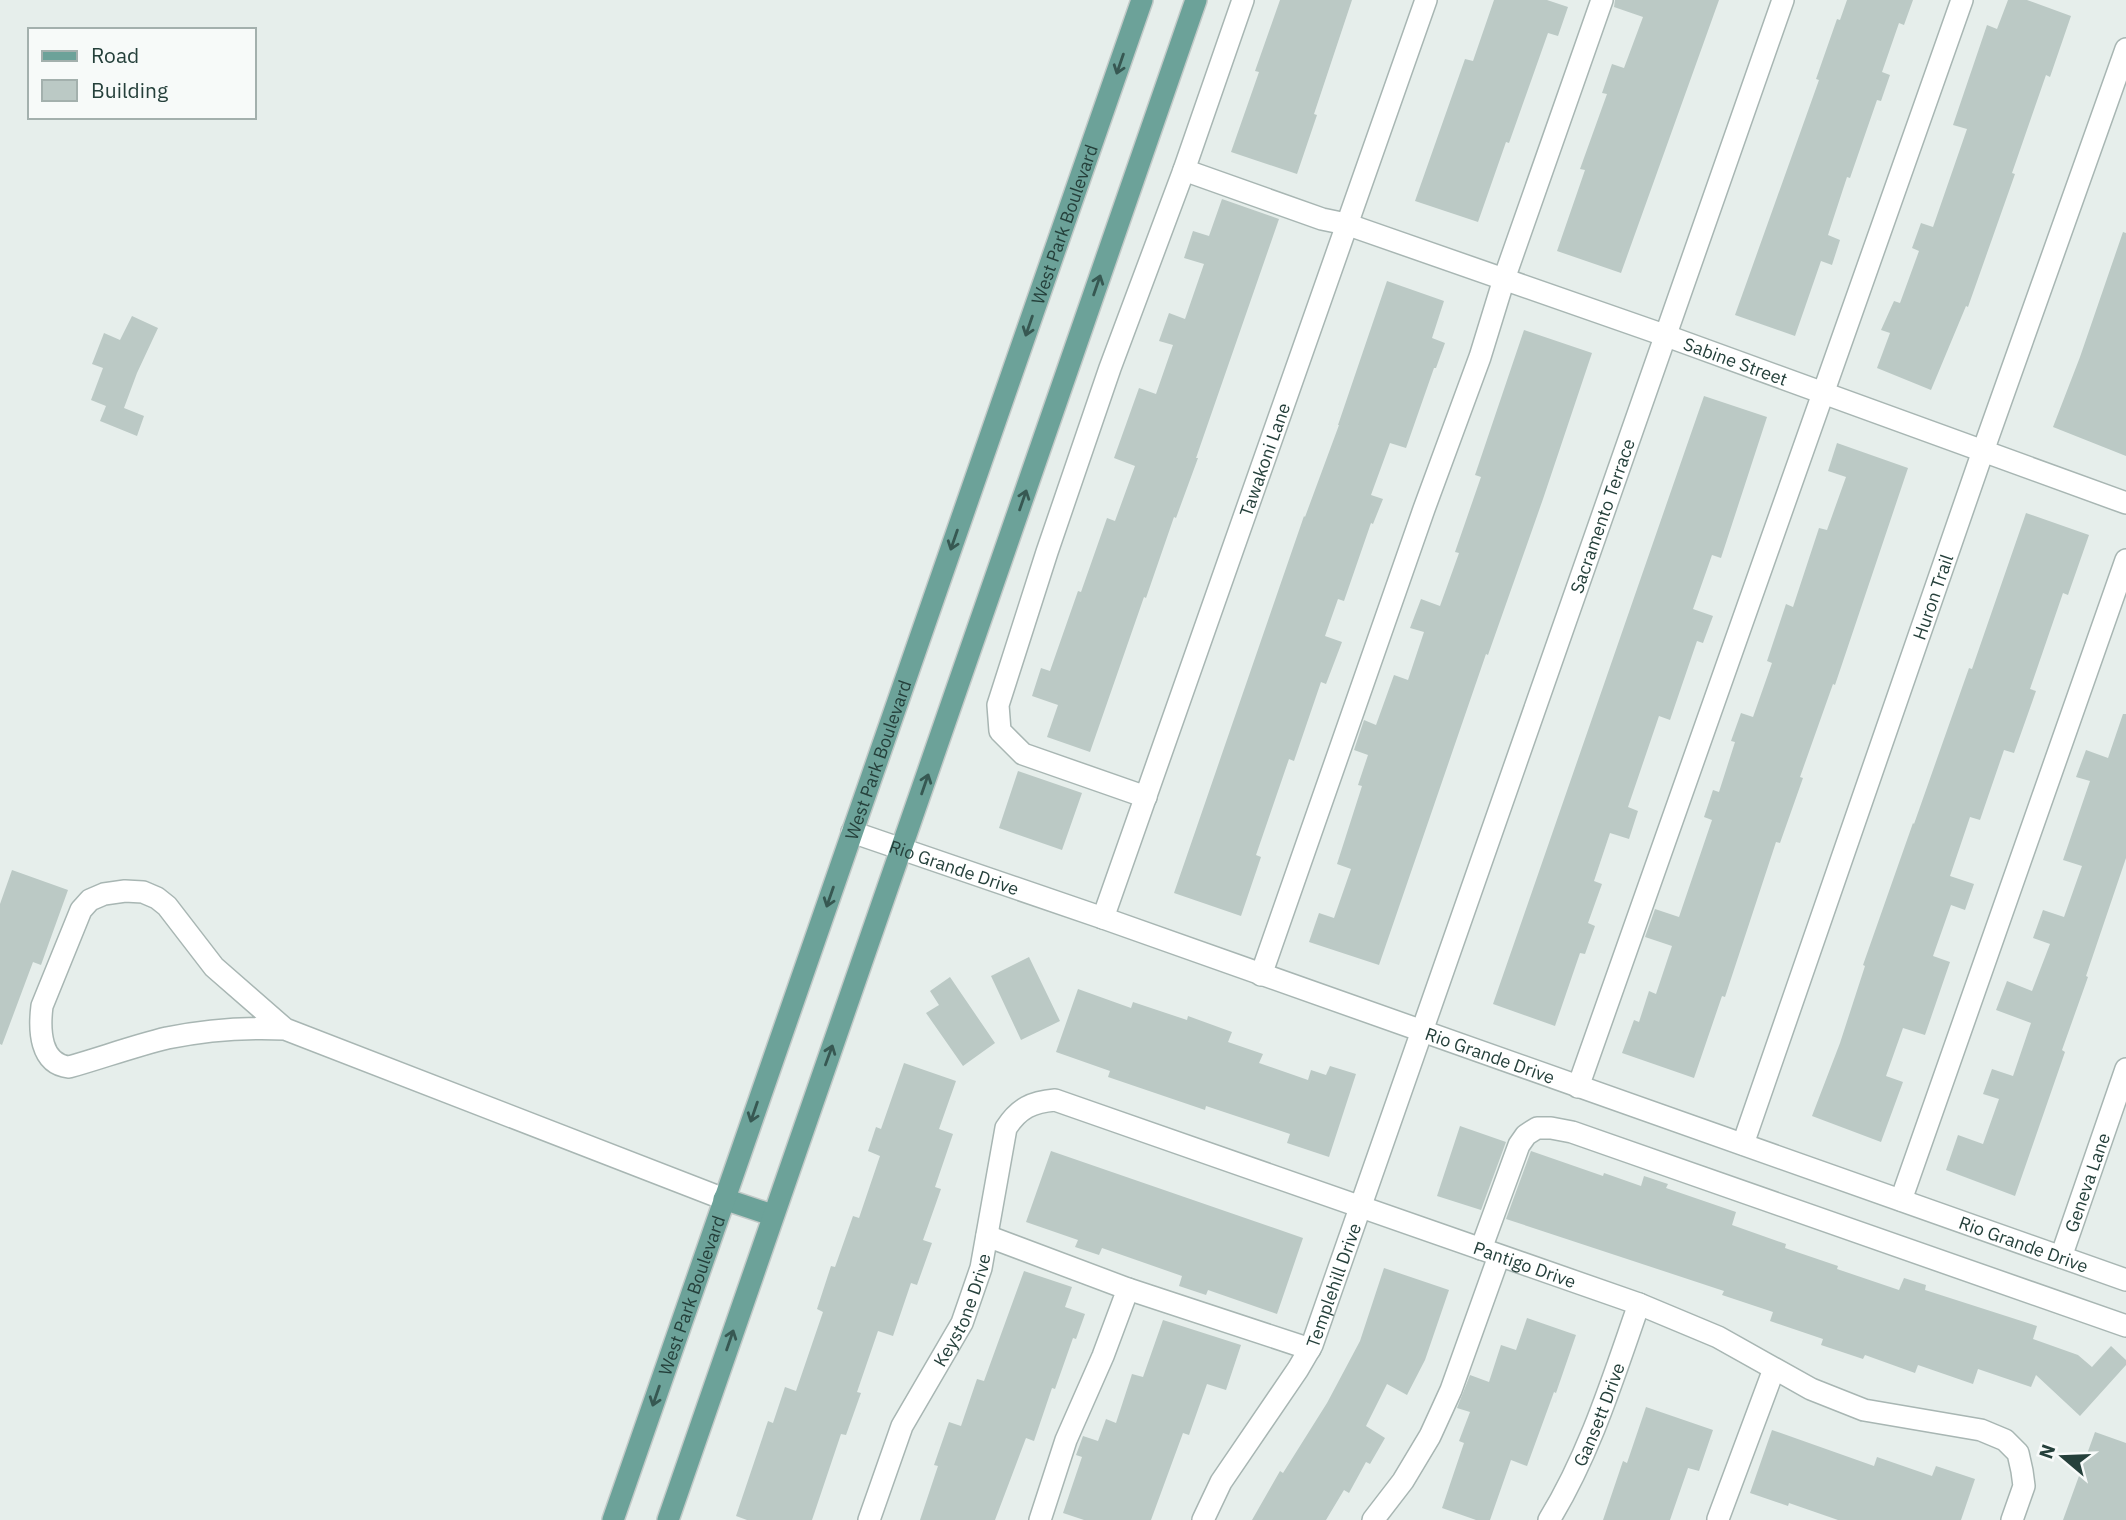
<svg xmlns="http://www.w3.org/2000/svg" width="2126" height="1520" viewBox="0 0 2126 1520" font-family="'IBM Plex Sans',sans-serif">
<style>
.building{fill:#bbc9c5}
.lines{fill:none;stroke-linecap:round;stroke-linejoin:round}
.minor-casing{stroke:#a8b6b3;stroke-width:24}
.major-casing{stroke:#c2cac8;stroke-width:24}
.minor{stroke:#fff;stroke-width:21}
.major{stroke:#6ca299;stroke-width:21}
.oneway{stroke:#375852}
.labels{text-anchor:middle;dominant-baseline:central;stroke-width:5;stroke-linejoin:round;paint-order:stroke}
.street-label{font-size:18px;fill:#25403b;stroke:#f7faf9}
</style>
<rect width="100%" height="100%" fill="#e6eeeb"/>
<!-- building -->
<path class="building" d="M1280,0h72l-38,114 3,1 -20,59 -66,-22 28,-80 -4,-1z
M1494,0h53l21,7 -10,29 -10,-3 -39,110 -3,-1 -28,80 -63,-21 50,-142 8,2z
M1615,0h104l-98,273 -64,-22 28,-81 -5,-1 27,-75 -5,-1 10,-29 12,4 19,-51 -29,-10z
M1847,0h66l-9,25 -5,-2 -17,49 8,3 -9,26 -4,-1 -27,78 -3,-1 -19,58 12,5 -8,25 -11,-4 -26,75 -60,-21 84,-235 -3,-1 21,-60 3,1z
M2008,0h19l44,16 -21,61 -4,-2 -34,98 3,1 -47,133 -2,-1 -35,84 -54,-22 13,-35 -9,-3 13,-29 6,2 19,-52 -7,-3 9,-25 12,4 34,-98 -14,-4 34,-100 10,4z
M1222,199l57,20 -83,239h2l-22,60 -2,-1 -28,81 -2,-1 -54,155 -43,-15 11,-32 -26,-9 9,-28 9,3 28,-80 3,1 26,-74 8,3 20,-55 -21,-8 25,-70 17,6 17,-49 -14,-4 10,-28 16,6 19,-55 -20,-6 9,-27 16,5z
M2123,232l3,1v223l-73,-29 27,-70z
M1387,281l57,20 -12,37 13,5 -9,25h-2l-28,80 -16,-5 -19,52 12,4 -10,25 -2,-1 -27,78 -6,-2 -13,37 17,6 -16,42 -5,-2 -27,79 -5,-2 -33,96 5,2 -20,59 -67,-23 130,-377 1,1 34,-92h-1z
M132,316l26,12 -21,45 -13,35 20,8 -7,20 -37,-15 6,-15 -15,-6 12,-32 -11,-4 12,-31 16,7z
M1524,330l68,23 -49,146 -55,156 -2,-1 -107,311 -70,-23 10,-29 15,5 17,-49 -14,-5 25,-78 -4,-1 10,-30 -14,-5 10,-30 12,5 18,-50 14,5 16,-48 -14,-4 11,-29 19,7 19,-53 -4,-1 26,-75 -6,-2z
M1704,396l63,21 -46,141 -9,-3 -19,54 20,7 -10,27 -6,-2 -27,79 -11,-4 -31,91 10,4 -9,28 -19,-6 -16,48 8,3 -14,39 7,3 -10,28 -5,-1 -25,73 -62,-22z
M1837,443l71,25 -73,217 -2,-1 -33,93 3,1 -23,65 -4,-1 -51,155 -3,-1 -28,82 -72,-25 12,-33 5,2 10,-31 7,3 16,-48 -27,-9 10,-28 24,8 33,-97 -8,-3 9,-27 6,2 16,-50 -4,-1 10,-28 12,4 19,-54 -5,-2 19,-57 7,3 26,-79 8,2 19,-53 -18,-6z
M2026,513l63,22 -21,60 -5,-2 -33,96 6,2 -22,62 -10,-3 -24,70 -10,-3 -20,59 24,8 -9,26 -14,-5 -18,51 17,6 -25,73 -22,-7 -17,48 17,6 -22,60 -69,-26 28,-73 25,-77 -2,-1 50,-142 1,1 55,-156 3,1z
M2123,714h3v144l-40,118 2,1 -26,73 3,2 -50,144 -69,-26 12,-35 25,9 16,-45 -16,-5 9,-25 21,7 18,-53 -35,-13 11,-29 25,10 18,-47 -17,-6 10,-28 21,7 18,-51 -19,-6 27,-79 -14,-4 10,-27 22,8z
M1018,771l64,22 -20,57 -63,-22z
M12,870l56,20 -27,75 -8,-3 -31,83 -2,-1v-140z
M1029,957l31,64 -39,19 -30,-64z
M950,977l45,66 -32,23 -37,-53 13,-8 -9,-14z
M1078,989l53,19 2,-6 54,18 1,-4 44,16 -4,10 35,12 -4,9 49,17 3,-10 15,5 4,-9 26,8 -27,83 -42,-14 3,-9 -84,-28 -1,4 -97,-33 2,-6 -54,-19z
M904,1063l52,18 -17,48 14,5 -18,53 6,2 -18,51 9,3 -15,42 -6,-2 -18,53 -15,-5 -21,61 4,1 -15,42 -5,-1 -29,86h-65l-11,-4 32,-95 5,2 12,-36 11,4 27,-79 -6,-3 14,-43 4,1 18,-51 6,2 21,-62 -12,-5 8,-24 5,2z
M1460,1126l46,16 -25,68 -44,-14z
M1051,1151l252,87 -26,76 -69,-24 -2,5 -27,-9 3,-10 -80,-28 -3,7 -24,-8 3,-7 -52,-18z
M1531,1151l72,25 1,-3 37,13 3,-10 24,8 -2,4 70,24 -4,13 54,19 -1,4 53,18 -1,3 62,21 5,-12 22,7 -1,5 112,36 -4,13 45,16 14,12 19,-21 15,14v5l-46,51 -44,-41 -5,12 -53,-18 -5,15 -55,-19 -3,8 -50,-18 -2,4 -42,-14 2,-6 -53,-18 3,-9 -51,-17 2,-4 -218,-72z
M1384,1268l65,22 -24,70 -18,35 -20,-11 -21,42 19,12 -15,26 -4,-2 -17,31 -5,-3 -18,30h-74l28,-49 3,2 44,-70 33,-62z
M1024,1271l48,16 -7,20 20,7 -9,25 -3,-1 -18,51 -3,-1 -18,53 -8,-3 -31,82h-75l18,-54 -4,-1 15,-43 12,4 16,-47 7,2z
M1527,1318l49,17 -20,58 -2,-1 -27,74 -16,-6 -21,60h-14l-34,-12 22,-65 -5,-2 11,-29 -13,-4 13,-33 19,7 12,-37 15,5z
M1163,1320l78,25 -15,45 -19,-6 -18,51 -6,-2 -32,87h-67l-21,-7 19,-56 -6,-2 7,-19 15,5 8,-22 10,4 16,-49 11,3z
M1646,1407l67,23 -14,41 -11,-3 -18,52h-67l20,-59 4,2z
M1772,1430l102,36 3,-9 55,19 4,-10 39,13 -14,41h-123l-49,-17 -1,3 -38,-13z
M2095,1432l31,11v77h-63z"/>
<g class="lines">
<!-- minor casing -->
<g class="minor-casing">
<g id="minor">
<path id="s1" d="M1184,170l138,49 24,5 318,111 462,168"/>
<path d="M1146,797l-123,-43 -23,-23 -2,-26 49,-153 63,-184 74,-198 59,-170"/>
<path id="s2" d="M852,832l251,86 1023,362"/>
<path id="s3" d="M1103,918l323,-918"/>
<path d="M1261,975l163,-466 56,-152 24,-78 98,-279"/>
<path d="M285,1029c-40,-2 -79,1 -118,9 -33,8 -66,20 -98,29 -29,-3 -30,-37 -27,-61l39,-96 9,-10 14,-6 21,-3 18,1 14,6 10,8 47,61 71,62 439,170"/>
<path d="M1578,1087l384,-1087"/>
<path id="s4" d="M1743,1144l240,-693 143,-402"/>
<path d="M1901,1200l225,-640"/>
<path d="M987,1236l141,53 -25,67 -37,84 -26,80"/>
<path d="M1481,1249l38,-104 7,-10 11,-7h14l21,4 554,194"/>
<path id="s5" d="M2061,1257l65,-188"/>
<path d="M1128,1289l182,60"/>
<path d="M1718,1519l56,-150"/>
<path id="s6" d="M869,1520l33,-94 60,-103 19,-55 25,-140c13,-20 26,-26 49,-28l584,204 79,33 93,52 53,21 117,20 24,10 13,13 4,18 2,15 -12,34"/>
<path id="s7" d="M1203,1520l18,-38 77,-113 14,-24c159,-448 312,-897 471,-1345"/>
<path d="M1373,1520l30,-39 27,-45 21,-46 48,-134"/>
<path id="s8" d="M1549,1520c41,-67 64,-142 90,-216"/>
</g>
</g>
<!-- major casing -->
<g class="major-casing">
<g id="major">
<path d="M724,1199l48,16"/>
<path id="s9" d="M613,1520l529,-1520"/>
<path d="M668,1520l528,-1520"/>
</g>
</g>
<!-- minor -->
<use href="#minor" class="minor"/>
<!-- major -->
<use href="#major" class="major"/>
</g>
<!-- one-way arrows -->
<defs><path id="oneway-shaft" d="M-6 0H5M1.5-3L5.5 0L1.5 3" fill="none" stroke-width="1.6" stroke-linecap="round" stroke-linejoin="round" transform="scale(1.75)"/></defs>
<g class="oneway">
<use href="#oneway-shaft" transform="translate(1120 64) rotate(109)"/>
<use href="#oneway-shaft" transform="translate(1097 285) rotate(-71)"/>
<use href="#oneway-shaft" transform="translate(1029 326) rotate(109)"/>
<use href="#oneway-shaft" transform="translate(1023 500) rotate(-71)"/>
<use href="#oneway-shaft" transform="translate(954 540) rotate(109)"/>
<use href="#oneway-shaft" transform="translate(925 784) rotate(-71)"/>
<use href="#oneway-shaft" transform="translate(830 897) rotate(109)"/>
<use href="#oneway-shaft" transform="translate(829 1055) rotate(-70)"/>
<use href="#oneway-shaft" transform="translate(754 1112) rotate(109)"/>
<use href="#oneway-shaft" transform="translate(730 1340) rotate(-71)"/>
<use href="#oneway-shaft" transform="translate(656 1396) rotate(109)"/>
</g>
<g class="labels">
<!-- street labels -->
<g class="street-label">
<text stroke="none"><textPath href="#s9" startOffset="1372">West Park Boulevard</textPath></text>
<text stroke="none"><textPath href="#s1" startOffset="584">Sabine Street</textPath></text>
<text stroke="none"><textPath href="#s3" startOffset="486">Tawakoni Lane</textPath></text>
<text stroke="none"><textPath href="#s7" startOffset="1085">Sacramento Terrace</textPath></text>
<text stroke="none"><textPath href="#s4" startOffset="579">Huron Trail</textPath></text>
<text stroke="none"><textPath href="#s9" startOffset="805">West Park Boulevard</textPath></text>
<text stroke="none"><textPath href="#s2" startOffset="108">Rio Grande Drive</textPath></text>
<text stroke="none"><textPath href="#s2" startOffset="676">Rio Grande Drive</textPath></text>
<text stroke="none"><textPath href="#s5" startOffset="79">Geneva Lane</textPath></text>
<text stroke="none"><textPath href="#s2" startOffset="1242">Rio Grande Drive</textPath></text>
<text stroke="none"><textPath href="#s6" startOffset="976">Pantigo Drive</textPath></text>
<text stroke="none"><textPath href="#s7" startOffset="270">Templehill Drive</textPath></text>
<text stroke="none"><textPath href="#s9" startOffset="238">West Park Boulevard</textPath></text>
<text stroke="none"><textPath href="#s6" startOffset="231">Keystone Drive</textPath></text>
<text stroke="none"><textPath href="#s8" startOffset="117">Gansett Drive</textPath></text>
</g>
</g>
<!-- legend -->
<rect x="28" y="28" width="228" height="91" fill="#f7faf9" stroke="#a3b0ad" stroke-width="2"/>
<rect x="42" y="51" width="35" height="10" fill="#6ca299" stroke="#a3b0ad" stroke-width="2"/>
<text x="91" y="63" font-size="21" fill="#25403b">Road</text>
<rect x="42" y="80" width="35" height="21" fill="#bbc9c5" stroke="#a3b0ad" stroke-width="2"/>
<text x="91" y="98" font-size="21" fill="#25403b">Building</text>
<!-- north arrow -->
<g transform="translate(2063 1457) rotate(289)" stroke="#f7faf9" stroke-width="5" paint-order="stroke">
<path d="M0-5L12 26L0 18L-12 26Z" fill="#25403b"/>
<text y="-10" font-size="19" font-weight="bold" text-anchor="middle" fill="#25403b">N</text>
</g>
</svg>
